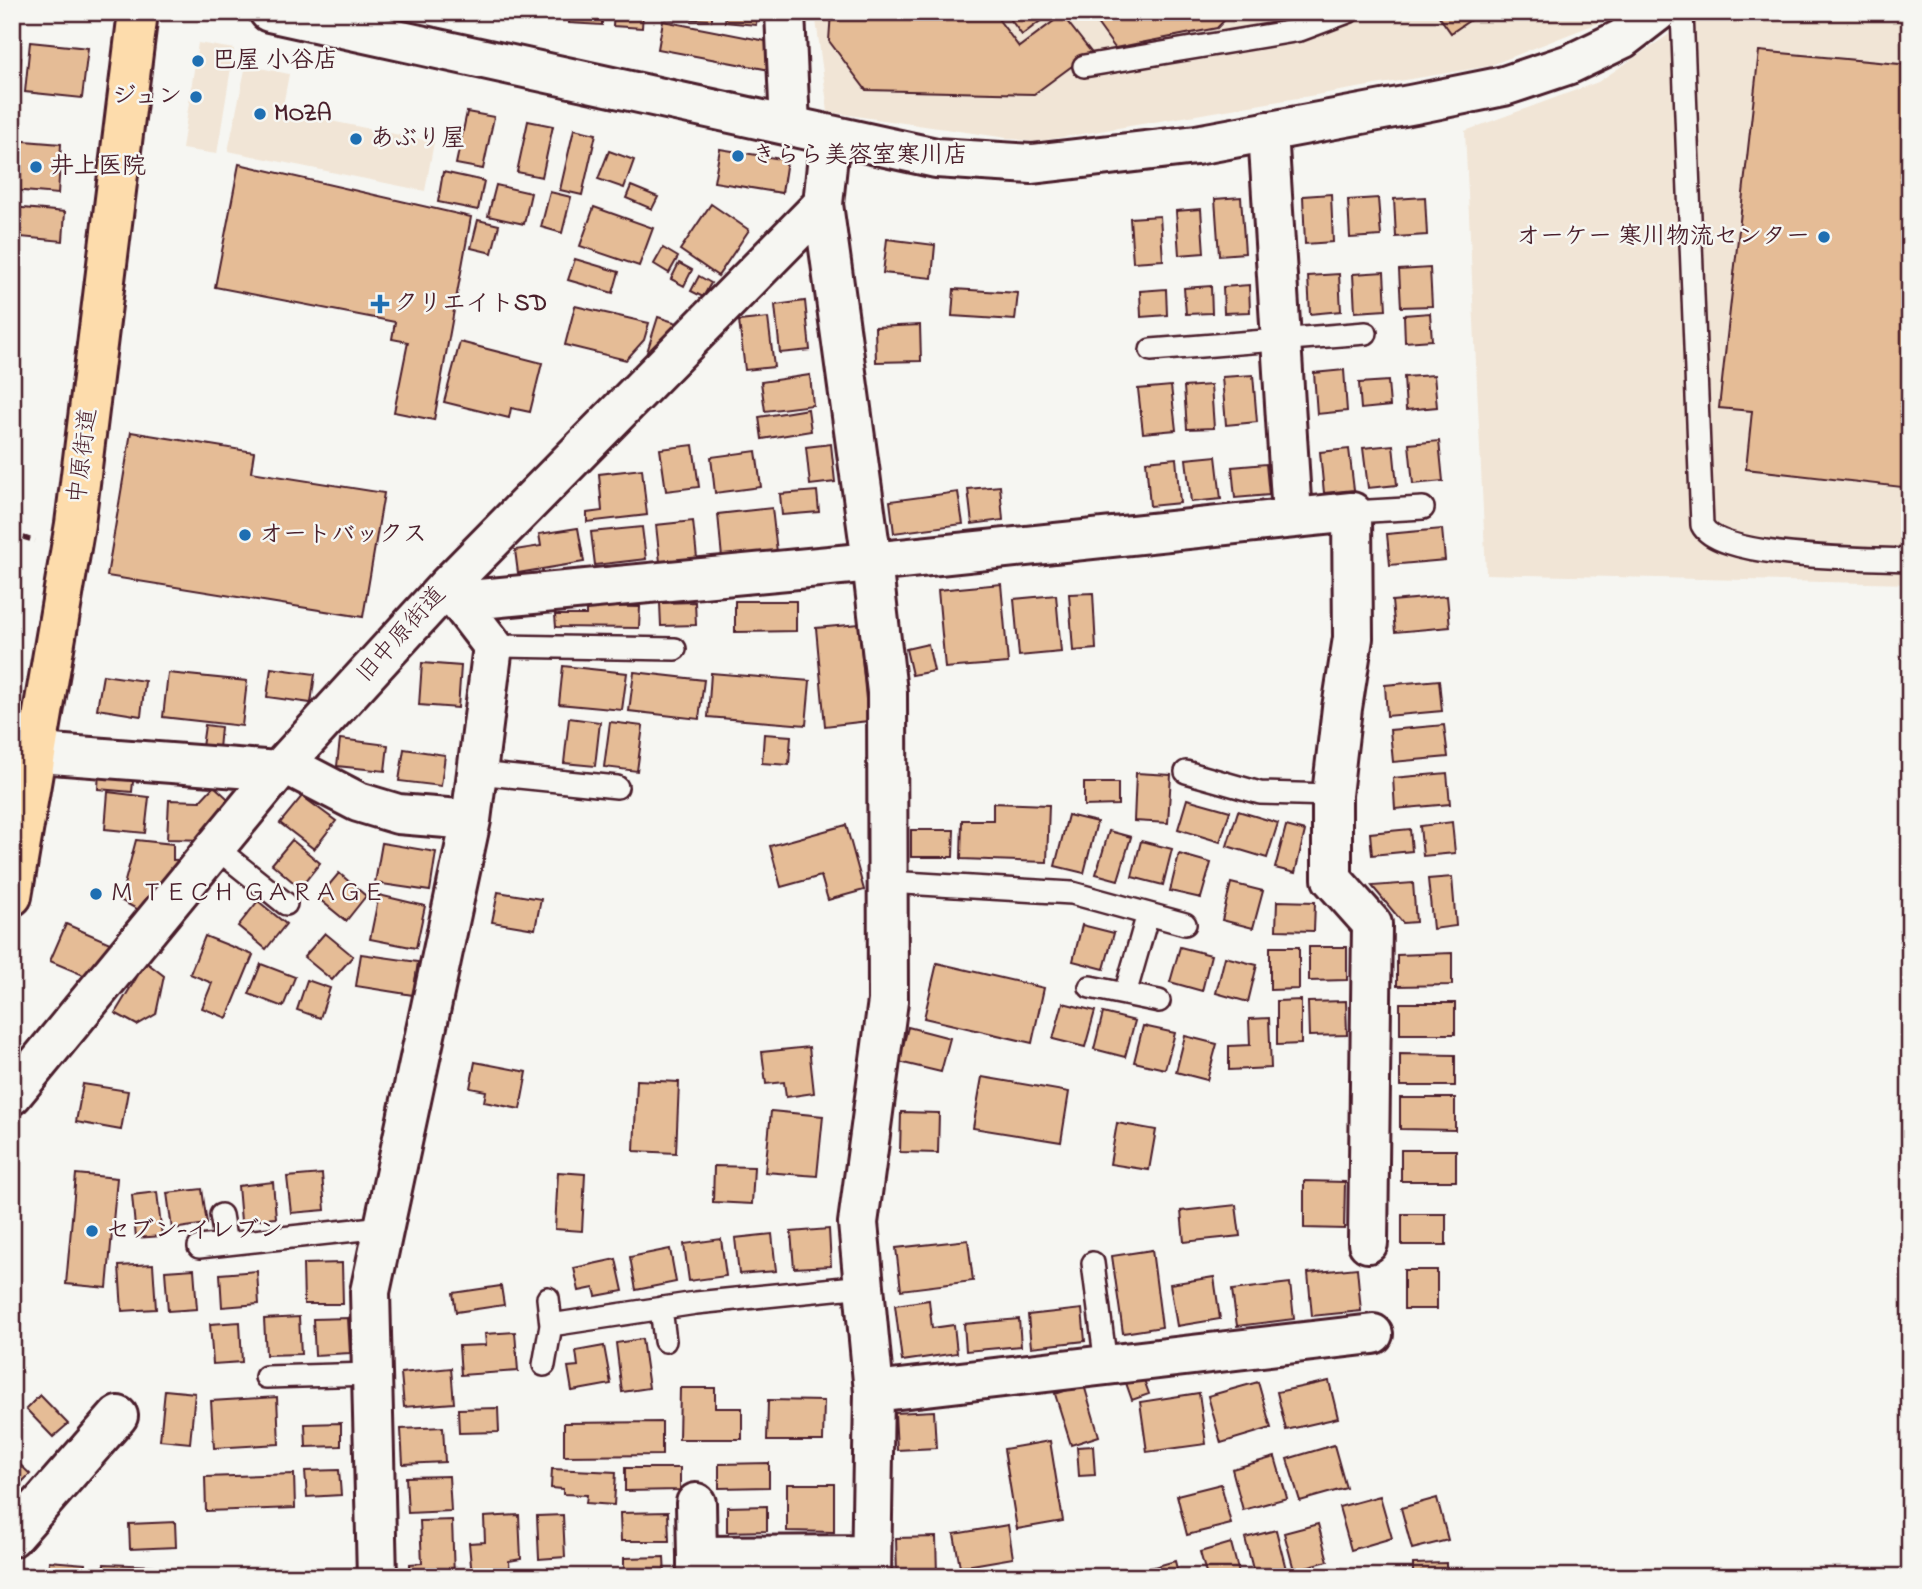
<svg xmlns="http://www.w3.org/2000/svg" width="1922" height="1589" viewBox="0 0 1922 1589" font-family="'Indie Flower','Klee One',sans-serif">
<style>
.built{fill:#f1e5d6}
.building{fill:#e5bc96;stroke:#4a1f2b;stroke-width:2}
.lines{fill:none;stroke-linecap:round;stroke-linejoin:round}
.service-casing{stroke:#4a1f2b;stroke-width:26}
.minor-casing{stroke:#4a1f2b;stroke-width:44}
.tertiary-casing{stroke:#4a1f2b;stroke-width:44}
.primary-casing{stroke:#4a1f2b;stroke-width:44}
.path{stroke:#4a1f2b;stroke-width:4.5;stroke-dasharray:7 5;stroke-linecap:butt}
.service{stroke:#f6f6f2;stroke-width:21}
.minor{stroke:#f6f6f2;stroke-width:38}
.tertiary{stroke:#f6f6f2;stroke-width:38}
.primary{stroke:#fddcac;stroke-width:38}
.poi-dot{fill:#1f6fb2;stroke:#f6f6f2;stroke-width:2.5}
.labels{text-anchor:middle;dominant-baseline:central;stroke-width:5;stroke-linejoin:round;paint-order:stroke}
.poi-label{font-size:24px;font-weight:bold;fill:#4a1f2b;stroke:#f6f6f2;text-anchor:start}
.street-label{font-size:24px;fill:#4a1f2b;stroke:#f6f6f2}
</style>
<rect width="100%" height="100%" fill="#f6f6f2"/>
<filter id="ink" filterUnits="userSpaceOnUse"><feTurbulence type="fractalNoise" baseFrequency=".0143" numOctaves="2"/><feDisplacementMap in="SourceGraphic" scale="14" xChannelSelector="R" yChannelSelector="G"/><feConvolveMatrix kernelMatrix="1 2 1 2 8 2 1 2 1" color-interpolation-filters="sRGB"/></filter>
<g filter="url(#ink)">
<!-- built -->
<path class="built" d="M815,12h802l-9,7 -119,47 -455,76 -206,-30z
M1698,12h212v572l-424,-10 -21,-443 133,-49 85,-57z
M198,43l36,6 -17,105 -35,-5z
M246,65l43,9 -7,37 152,31 -9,49 -197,-40z"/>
<!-- building -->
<path class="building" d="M569,12h33v13l-33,-2z
M614,12h29l-1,16 -29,-2z
M666,12h46v8l-47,-2z
M726,12h31l-1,13 -31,-3z
M831,12h162l26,35 43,-32 29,37 -57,42 -168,-4 -37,-49z
M1005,12h47l-30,23z
M1089,12h143l-15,16 -102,20z
M1436,12h46l-31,21z
M663,21l113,22 -6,27 -112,-21z
M30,42l58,6 -6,50 -57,-6z
M1759,51l151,14v423l-164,-19 6,-58 -33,-3z
M12,58h9l-4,42 -5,-1z
M467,112l27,5 -11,52 -27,-5z
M528,121l25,5 -11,51 -25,-5z
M574,129l22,5 -14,61 -22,-5z
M12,140l49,4 -3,50 -46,-4z
M720,149l67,11 -5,33 -68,-11z
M609,151l25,9 -10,28 -26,-9z
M239,164l232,53 -37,203 -40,-8 14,-70 -16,-3 3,-17 -180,-35z
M443,172l41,9 -6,29 -40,-8z
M496,185l35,8 -7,31 -36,-8z
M631,186l27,11 -6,12 -26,-11z
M550,192l21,5 -9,36 -21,-6z
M1331,194l2,48 -28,2 -2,-48z
M1241,197l4,56 -26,2 -4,-56z
M1425,197l2,38 -31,2 -2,-38z
M1378,198l3,38 -31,2 -2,-38z
M711,204l38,26 -31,46 -38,-26z
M12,207l53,5 -2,29 -42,-4 -6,64h-3z
M594,207l59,21 -14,38 -59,-20z
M1201,209l3,44 -25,2 -3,-44z
M1160,216l3,44 -30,2 -3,-44z
M478,220l21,5 -7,28 -21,-5z
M887,239l48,6 -3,33 -49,-5z
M663,248l15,9 -9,16 -15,-9z
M575,259l44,13 -6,21 -45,-13z
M679,263l13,7 -8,16 -13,-7z
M1430,268l2,38 -31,1 -2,-37z
M1384,272l2,38 -31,2 -2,-38z
M1339,274l2,37 -31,3 -2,-38z
M699,276l12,7 -8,14 -12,-6z
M1249,285l1,27 -26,1 -1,-26z
M1211,286l1,27 -26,1 -2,-26z
M954,289l64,4 -3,27 -63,-4z
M1166,289l1,26 -26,2 -1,-26z
M805,301l5,49 -30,3 -5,-48z
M575,306l74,17 -5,17 -18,20 -61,-15z
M1430,313l2,27 -27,2 -1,-27z
M658,317l19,6 -11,35 -19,-6z
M768,318l6,49 -29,3 -6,-49z
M920,325l1,36 -45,1 -1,-35z
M460,342l82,21 -12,49 -19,-4 -2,10 -65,-16z
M1344,370l3,41 -30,3 -3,-41z
M810,375l3,30 -48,6 -4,-29z
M1253,375l4,47 -31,3 -4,-48z
M1434,375l3,32 -31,3 -2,-33z
M1388,381l2,25 -29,3 -2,-26z
M1211,385l3,43 -27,1 -3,-42z
M1171,386l5,44 -33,3 -5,-44z
M808,409l3,22 -49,8 -3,-22z
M131,432l123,20 -3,20 133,21 -21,124 -256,-41z
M1439,441l4,40 -30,3 -4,-40z
M831,444l4,38 -25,3 -4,-38z
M693,445l6,42 -33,4 -6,-42z
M1393,445l4,40 -29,3 -5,-40z
M1349,449l5,41 -30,3 -4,-41z
M756,451l5,36 -46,6 -4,-36z
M1216,456l5,43 -30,3 -5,-43z
M1176,458l4,45 -30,3 -4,-45z
M1266,464l3,31 -34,3 -3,-31z
M642,469l5,46 -60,7v-9l15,-2 -3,-37z
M1000,486l3,34 -31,4 -4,-35z
M817,491l2,21 -37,3 -2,-21z
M958,492l5,32 -69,9 -4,-32z
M772,508l5,44 -55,6 -4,-44z
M693,521l4,37 -37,4 -4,-37z
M642,527l4,32 -51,6 -4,-33z
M578,528l6,34 -66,11 -3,-23 26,-4 -2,-12z
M1442,529l3,31 -55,5 -3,-31z
M1001,584l7,79 -63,5 -7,-78z
M1093,593l3,56 -23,2 -4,-57z
M1056,595l5,57 -42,4 -5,-57z
M1447,596l3,31 -55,5 -3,-31z
M735,601h61v30l-61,1z
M695,602l1,23 -35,1 -1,-23z
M586,606l54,1 -1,21 -83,-1 -1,-12h31z
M859,624l9,97 -43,5 -9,-98z
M928,644l6,27 -22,4 -6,-26z
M422,663l39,3 -3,42 -39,-3z
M563,666l64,7 -5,37 -63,-6z
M271,668l44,6 -4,29 -44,-6z
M634,672l70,8 -5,39 -70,-8z
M168,673l79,8 -5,45 -79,-9z
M711,673l99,8 -4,44 -98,-8z
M103,675l42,6 -4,35 -44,-7z
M1439,680l3,31 -55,5 -2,-31z
M569,718l31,4 -5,44 -31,-3z
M610,722l33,4 -6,45 -33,-4z
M205,725l16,2 -2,22 -17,-2z
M1444,725l4,32 -55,5 -3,-32z
M764,734l27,2 -2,29 -27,-2z
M340,739l48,6 -3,26 -48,-5z
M404,749l41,6 -4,31 -42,-5z
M99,769l35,2 -2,21 -34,-3z
M1136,773l35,2 -3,48 -34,-2z
M1447,773l3,31 -55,5 -2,-31z
M1084,783h34v22l-34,1z
M214,786l22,20 -29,34 -40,-1 2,-39 31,1z
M108,792l41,5 -4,36 -40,-4z
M302,796l34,25 -22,28 -34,-26z
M1187,799l43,12 -10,31 -42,-13z
M993,803l56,2 -2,57 -86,-3 1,-39h31z
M1238,811l40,12 -11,35 -40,-12z
M1068,815l29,7 -13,51 -29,-7z
M1452,822l3,31 -32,3 -3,-30z
M846,825l18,65 -36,10 -7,-24 -40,11 -11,-41z
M1286,826l19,5 -10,42 -20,-5z
M1410,829l2,22 -40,4 -2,-22z
M911,830h43l-1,27h-42z
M1109,831l22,6 -13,43 -22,-6z
M136,840l37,4v16l21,-1 -48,55 -26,-14z
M292,840l28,23 -20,25 -28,-24z
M1141,841l31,8 -9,36 -31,-8z
M382,843l54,9 -6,39 -55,-8z
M1179,854l32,9 -10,35 -31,-7z
M339,873l27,23 -20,25 -28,-23z
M1452,877l4,49 -23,3 -5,-50z
M1231,883l32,8 -10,37 -31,-8z
M1413,883l3,39 -13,1 -31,-37z
M498,892l43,7 -6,30 -43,-7z
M379,895l46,11 -9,42 -46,-9z
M258,901l28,23 -20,25 -28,-23z
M1277,901l38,1 -1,29 -38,-1z
M66,924l44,19 -15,37 -45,-19z
M1082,925l32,8 -10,36 -31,-8z
M325,933l28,23 -21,24 -28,-23z
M205,936l48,19 -26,63 -25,-10 10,-25 -22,-9z
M1180,947l31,8 -9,36 -32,-9z
M1270,947h29v42l-29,1z
M1309,947h38v33l-38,1z
M1452,953v32l-55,1v-31z
M361,954l57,8 -5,33 -57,-9z
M1225,957l32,8 -9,37 -32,-9z
M146,962l18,14 -8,38 -19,11 -22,-12z
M937,963l107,25 -12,55 -108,-25z
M261,964l34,13 -12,30 -34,-13z
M307,980l23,8 -10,30 -23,-8z
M1301,1000v44l-24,1v-44z
M1346,1001l1,34 -38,1 -1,-34z
M1063,1003l32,8 -10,36 -32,-8z
M1400,1003h55v31h-55z
M1103,1013l32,8 -10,36 -31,-8z
M1269,1018l2,50 -42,2v-24l21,-1 -1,-26z
M1143,1026l32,7 -10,36 -31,-7z
M908,1027l42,11 -9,34 -42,-10z
M1185,1036l32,8 -10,36 -31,-8z
M809,1047l5,46 -28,4 -2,-15 -18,2 -4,-32z
M1400,1054l55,1v31h-55z
M475,1062l52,10 -7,37 -36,-7 2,-11 -16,-3z
M982,1077l87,15 -8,50 -88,-14z
M637,1080l42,2 -3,71 -42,-2z
M83,1084l45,7 -7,39 -45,-8z
M1400,1098h55v32l-55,-1z
M771,1111l52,5 -6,60 -52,-4z
M901,1112l38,1 -1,40 -38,-1z
M1117,1123l39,7 -7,40 -39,-6z
M1401,1150h55v31h-55z
M714,1166l40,1 -2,37 -39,-2z
M558,1172l27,2 -3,57 -27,-2z
M76,1174l41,4 -10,110 -41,-4z
M322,1174l3,36 -34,3 -4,-36z
M1304,1181l41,1 -1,47 -40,-1z
M273,1182l3,36 -35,3 -3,-35z
M202,1189l5,35 -35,5 -5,-36z
M157,1192l5,44 -26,2 -4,-43z
M1236,1205l4,31 -56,6 -3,-31z
M1402,1214h44v31h-44z
M829,1229l2,37 -37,2 -3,-36z
M772,1234l4,37 -37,3 -4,-36z
M721,1239l5,37 -37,5 -5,-37z
M968,1240l5,41 -72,9 -5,-42z
M670,1249l6,33 -40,8 -6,-33z
M1152,1250l10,77 -39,6 -11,-77z
M616,1259l7,32 -27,5 -2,-8 -15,3 -5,-23z
M342,1263l1,41h-39l-1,-40z
M153,1264l3,45 -34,2 -3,-45z
M1357,1268l4,43 -49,5 -4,-43z
M194,1269l3,40 -29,2 -3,-40z
M1404,1270h33v39h-33z
M257,1271l2,33 -37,3 -2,-33z
M1214,1277l6,42 -43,7 -7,-42z
M1290,1283l4,36 -57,7 -5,-36z
M501,1286l3,19 -48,7 -3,-19z
M929,1300l3,28 22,-3 3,28 -55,8 -7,-56z
M1082,1309l3,32 -54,6 -3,-32z
M299,1317l2,37 -35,1 -2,-36z
M348,1318l2,35 -35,2 -2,-36z
M1019,1319l2,27 -55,5 -2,-27z
M240,1322l2,40 -29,2 -3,-40z
M515,1332l3,39 -57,4 -2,-29 27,-1 -1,-11z
M642,1339l7,49 -27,4 -6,-49z
M604,1346l7,38 -39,7 -4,-24 10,-1 -2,-15z
M451,1368l3,35 -50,4 -3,-34z
M1142,1374l7,20 -17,6 -7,-20z
M1329,1381l9,37 -52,12 -9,-38z
M1258,1382l13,46 -50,15 -13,-47z
M1084,1385l15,51 -28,9 -16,-51z
M680,1388h35v20h27v31h-63z
M165,1390l30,3 -5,50 -30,-3z
M1199,1393l7,51 -59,8 -7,-50z
M40,1395l28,29 -15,13 -27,-28z
M277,1397l2,47 -65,4 -3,-47z
M768,1400l56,1 -1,40h-56z
M498,1408l1,24 -40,1 -1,-24z
M934,1411l2,37 -39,2 -2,-37z
M662,1422v33l-98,1v-33z
M341,1423v23l-35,1 -1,-23z
M443,1427l2,35 -42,2 -2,-35z
M1050,1441l13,80 -46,8 -13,-80z
M1334,1445l12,43 -46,13 -13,-42z
M1093,1446l2,29 -16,1 -2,-29z
M12,1457l18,17 -18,18z
M1275,1457l12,41 -44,12 -11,-41z
M769,1463v24l-50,1v-24z
M625,1468h55v22l-55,1z
M552,1469l64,3 -2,33 -28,-2 1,-8 -24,-1v-5l-12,-1z
M339,1470l2,25 -34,2 -2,-26z
M294,1474l1,34 -89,3 -1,-34z
M449,1476l2,35 -43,2 -2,-36z
M787,1484h47v48l-47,-1z
M1221,1484l10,40 -44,11 -10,-40z
M1380,1496l12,42 -41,12 -12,-43z
M1437,1498l11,42 -36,9 -11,-41z
M767,1506v25l-40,1v-25z
M668,1512l1,29h-48l-1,-28z
M519,1515l2,44 -12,2 1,14 -38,2 -3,-34 16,-1 -1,-25z
M563,1515l2,42 -26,2 -2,-43z
M452,1520l2,57h-44v-13l12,-1 -2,-42z
M175,1522l1,25 -46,2 -1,-25z
M1318,1524l10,37 -34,9 -10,-37z
M1008,1525l5,33 -53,9 -6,-33z
M1276,1530l12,47h-33l-10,-39z
M936,1537l1,37 -40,2 -1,-38z
M1231,1543l9,34h-33l-7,-25z
M664,1557l1,20h-41v-19z
M49,1561l36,3 -1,13h-36z
M1175,1561l4,16h-37l-2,-6z
M1446,1563v14h-33v-13z
M104,1564l51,2 -1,11h-51z
M352,1568v9h-87v-8z"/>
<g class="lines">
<!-- service casing -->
<g class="service-casing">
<path id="service" d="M1682,12l20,513c17,35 169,33 208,35
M1084,66l216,-36 48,-18
M1151,350l215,-17
M1352,512l71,-4
M493,646l182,3
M1186,772l74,21 72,2
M477,773l140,14
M215,847l71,57
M888,882l184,11 113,31
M1090,987l69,14
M1125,994l23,-80
M221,1215l5,29
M199,1247l184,-20
M1093,1263l13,102
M548,1298l3,27
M661,1308l4,33
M544,1365l7,-40 145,-22 168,-17
M266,1377l106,-3"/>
</g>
<!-- minor casing -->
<g class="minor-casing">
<path id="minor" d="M785,12l5,114
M1268,131l24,385
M830,136l-7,68 49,358 15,130 1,309 -30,222 16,169 -3,185
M459,601l413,-39 480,-50 1,126 -11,70 -10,87v84l40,45 -4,319
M12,751l266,20
M285,764l73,38 40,12 73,6
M12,1095l266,-324 169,-185 376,-382
M874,1392l499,-58
M696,1503l1,53
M12,1537l106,-121
M377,1577l-7,-285 101,-472 22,-174 -46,-60
M697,1577v-21l174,-1"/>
</g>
<!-- tertiary casing -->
<g class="tertiary-casing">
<path id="tertiary" d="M269,12l667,146 96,6 164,-19 219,-41 89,-18 66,-22 52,-25 35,-27"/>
</g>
<!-- primary casing -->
<g class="primary-casing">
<path id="primary" d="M12,896l63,-372 63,-512"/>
</g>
<!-- path -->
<path class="path" d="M12,534l23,7"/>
<!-- service -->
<use href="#service" class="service"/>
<!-- minor -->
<use href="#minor" class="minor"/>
<!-- tertiary -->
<use href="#tertiary" class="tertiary"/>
<!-- primary -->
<use href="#primary" class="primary"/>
</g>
</g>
<!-- markers -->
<g class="poi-dot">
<circle cx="198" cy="61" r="7"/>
<circle cx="196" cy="97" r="7"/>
<circle cx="260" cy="114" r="7"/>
<circle cx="356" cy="139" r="7"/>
<circle cx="738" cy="156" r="7"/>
<circle cx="36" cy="167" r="7"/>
<circle cx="1824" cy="237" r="7"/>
<path d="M376.5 293.5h7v7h7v7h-7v7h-7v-7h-7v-7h7z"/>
<circle cx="245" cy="535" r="7"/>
<circle cx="96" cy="894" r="7"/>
<circle cx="92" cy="1231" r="7"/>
</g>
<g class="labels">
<!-- poi labels -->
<g class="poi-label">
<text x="212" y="61">巴屋 小谷店</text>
<text x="182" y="97" text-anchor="end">ジュン</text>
<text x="274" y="114">MOZA</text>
<text x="370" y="139">あぶり屋</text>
<text x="752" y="156">きらら美容室寒川店</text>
<text x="50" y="167">井上医院</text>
<text x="1810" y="237" text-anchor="end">オーケー 寒川物流センター</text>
<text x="394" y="304">クリエイトSD</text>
<text x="259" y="535">オートバックス</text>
<text x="110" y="894">Ｍ ＴＥＣＨ ＧＡＲＡＧＥ</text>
<text x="106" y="1231">セブン-イレブン</text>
</g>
<!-- street labels -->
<g class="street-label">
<text transform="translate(84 456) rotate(-83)">中原街道</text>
<text transform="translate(402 635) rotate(-48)">旧中原街道</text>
</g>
</g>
<!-- margin -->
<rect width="1922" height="1589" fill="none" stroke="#f6f6f2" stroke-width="42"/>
<rect x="21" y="21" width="1880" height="1547" fill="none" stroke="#4a1f2b" stroke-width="2.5" filter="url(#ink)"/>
</svg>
